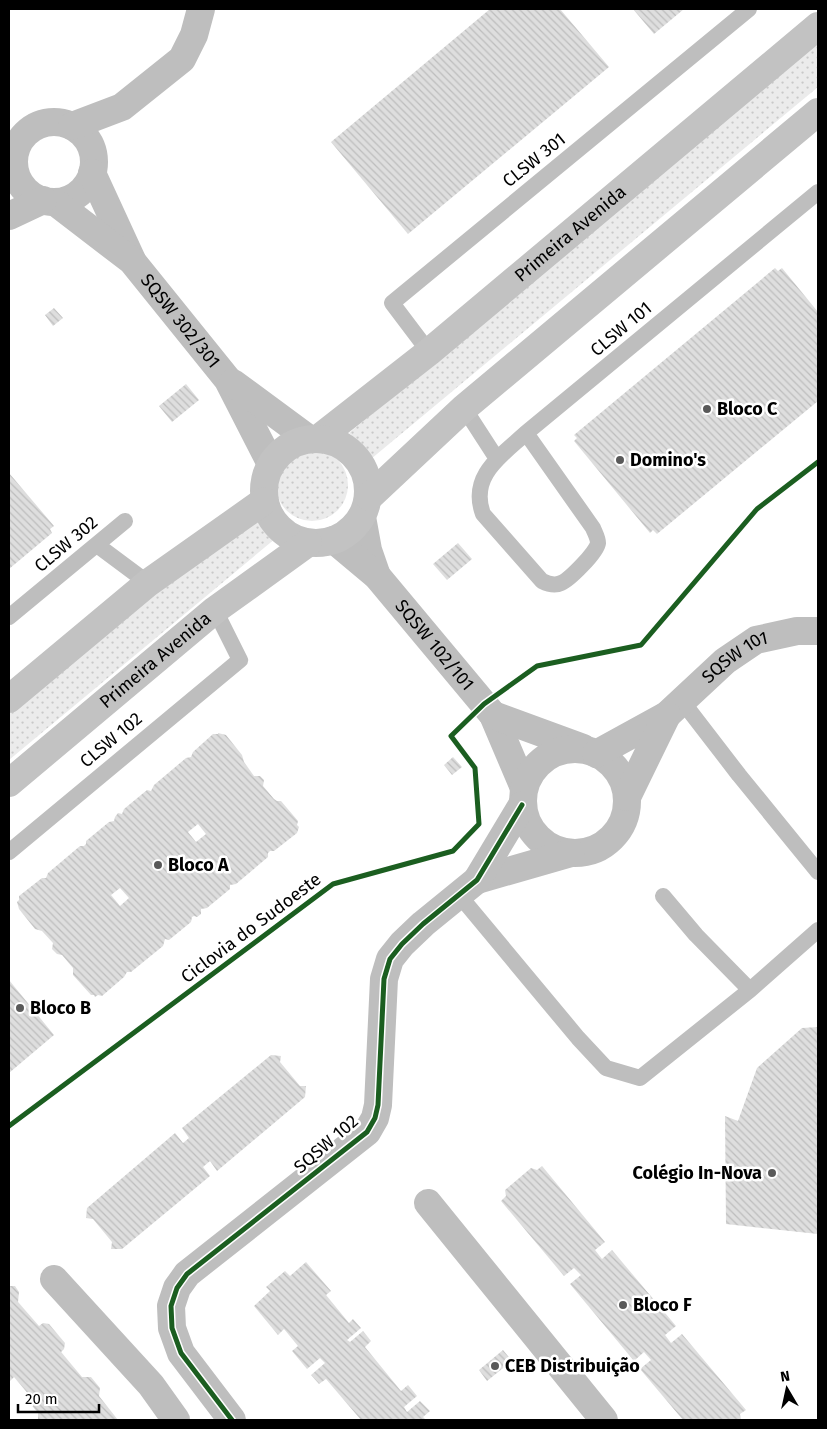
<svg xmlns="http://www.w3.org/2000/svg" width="827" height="1429" viewBox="0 0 827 1429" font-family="'Fira Sans',sans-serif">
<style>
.green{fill:url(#green-dots)}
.building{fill:url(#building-back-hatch);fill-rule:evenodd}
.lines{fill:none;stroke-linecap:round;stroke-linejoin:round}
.service{stroke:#bebebe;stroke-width:16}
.minor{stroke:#bebebe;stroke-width:28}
.secondary{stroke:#c2c2c2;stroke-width:28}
.cycleway-casing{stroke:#fff;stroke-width:8}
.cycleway{stroke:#1b5e20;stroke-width:5}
.poi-dot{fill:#595959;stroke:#fff;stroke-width:2}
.labels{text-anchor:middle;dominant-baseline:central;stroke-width:5;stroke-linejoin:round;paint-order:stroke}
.street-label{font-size:18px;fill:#000;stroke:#fff}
.poi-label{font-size:18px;font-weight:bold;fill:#000;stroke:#fff;text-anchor:start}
</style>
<defs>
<pattern id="green-dots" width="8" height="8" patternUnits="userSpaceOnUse" patternTransform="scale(1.25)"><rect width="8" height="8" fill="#ebebeb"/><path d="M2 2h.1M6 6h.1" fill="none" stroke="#c8c8c8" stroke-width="1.8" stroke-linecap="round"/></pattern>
<pattern id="building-back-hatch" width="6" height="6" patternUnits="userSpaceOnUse" patternTransform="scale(1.25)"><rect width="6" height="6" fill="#dedede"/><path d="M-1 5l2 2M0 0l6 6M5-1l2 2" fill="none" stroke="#bdbdbd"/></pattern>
</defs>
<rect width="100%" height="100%" fill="#fff"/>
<!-- green -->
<path class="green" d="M818,41v46l-447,372 -9,-15 -13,-11z
M276 485a36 36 0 1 1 72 0a36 36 0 1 1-72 0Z
M258,520l8,10 10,8 -267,222v-46l155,-129z"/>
<!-- building -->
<path class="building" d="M490,9h70l49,58 -201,167 -77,-92z
M633,9h51l-30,25z
M775,268l3,3 4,-3 36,44v89l-161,133 -4,-4 -3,3 -76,-92 3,-3 -3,-3z
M54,308l9,10 -10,8 -8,-11z
M186,384l13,16 -27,22 -13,-16z
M9,473l45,53 -4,3 2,4 -43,36z
M458,543l14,16 -25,21 -14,-16z
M218,733l8,2 16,20 2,7 10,14h6l4,4 -1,6 11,13 3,2h4l17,20 -1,4 2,2 -2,6 -23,18h-4l-2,2v4l-32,27 -6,1v4l-23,19 -6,1v5l-4,3 -3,-1 -2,1 -1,5 -22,18 -4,-1 -2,7 -32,26h-4l-3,5 -22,19 -4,-1 -3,2 -1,-2h-3l-18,-20v-7l-11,-13 -5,-1 -5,-5 1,-6 -11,-12 -7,-2 -16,-20 -2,-7 2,-2v-4l23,-18h4l2,-5 32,-27h4l2,-2v-3l23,-19 5,-1 1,-4 3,-4 4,1 2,-5 23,-19 4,1 3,-6 32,-27 5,-1 2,-5 20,-18h5zM198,824l8,10 -10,8 -8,-10zM120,888l9,10 -9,8 -9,-11z
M453,757l9,10 -10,8 -8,-10z
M9,980l45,55 -45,38z
M818,1027v207l-92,-10 -1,-108 13,5 19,-53 45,-40z
M271,1055l10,1 -1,6 20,24h6l-1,11 -88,74 -7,-10 -7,6 7,9 -88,73h-11l1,-7 -19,-23 -7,-1 1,-10 88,-75 8,10 6,-5 -7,-10z
M542,1166l63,76 -10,8 7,9 10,-9 64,76 -11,9 6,8 11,-9 64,76 -6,4 1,6h-58l-43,-51 11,-9 -7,-8 -10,9 -64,-77 11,-9 -7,-7 -10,8 -63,-75 5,-5 -1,-6 26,-22 6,2z
M306,1262l25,29 -5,4 23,28 4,-4 8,9 -14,12 3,2 13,-11 8,10 -6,6 36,44 7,-6 9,11 -13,11 3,5 13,-11 10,10 -7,6 3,3h-65l-35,-41 -7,5 -8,-9 14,-12 -5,-5 -13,11 -15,-18 6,-5 -14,-17 -6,6 -24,-29 16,-15 -4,-4 19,-16 5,5z
M9,1286h6l4,6 -1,10 21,24 4,-3 6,1 16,19 -1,6 -3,3 21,25h9l9,11 -1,8 19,24h-80v-7l-9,-11 1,-6 -16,-19 -5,5z
M503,1350l9,11 -25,20 -8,-11z"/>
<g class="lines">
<!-- service -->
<path class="service" d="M429,352l-37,-49 357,-294
M464,408l33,51
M526,433l67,95c2,5 5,10 5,15 -1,9 -29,37 -37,40 -6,3 -13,1 -19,-2l-59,-67c-14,-38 18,-58 43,-81l292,-241
M97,545l51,38
M9,617l116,-96
M682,701l57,74 79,97
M9,852l231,-192 -25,-50
M459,895l119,143 28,30 34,10 110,-88 68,-60
M663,896l33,39 54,55"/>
<!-- minor -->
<g class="minor">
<circle cx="54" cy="162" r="40"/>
<path d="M72,126l50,-19 60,-48 12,-24 7,-26"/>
<path d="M92,173l40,87"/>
<path id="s1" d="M55,202l77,59 96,119 43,84"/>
<path d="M9,216l34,-16"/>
<path d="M233,383l76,56"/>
<path d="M362,517l6,33 9,26"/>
<path id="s2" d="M334,540l43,36 116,139 31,73"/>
<path d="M493,715l90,33"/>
<circle cx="575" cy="801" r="52"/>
<path id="s3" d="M596,754l71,-39 58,-54 31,-21 41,-9h21"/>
<path d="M627,797l40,-82"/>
<path d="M477,880l94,-27"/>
<path d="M428,1203l176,217"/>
<path d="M54,1279l97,106 25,35"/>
<path d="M232,1420l-51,-67 -9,-25 -1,-22 6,-18 10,-14 180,-142 8,-14 3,-13 6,-126 6,-20 12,-15 21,-20 54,-44 45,-75"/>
</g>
<!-- secondary -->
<g class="secondary">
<path id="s4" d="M319,438l110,-86 389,-326"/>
<circle cx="316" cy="491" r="52"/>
<path d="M369,497l95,-89 354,-296"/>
<path d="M9,699l139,-116 116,-82"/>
<path id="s5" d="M9,783l206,-173 93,-67"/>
</g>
<!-- cycleway casing -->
<g class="cycleway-casing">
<path id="cycleway" d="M9,1126l324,-242 120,-33 26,-27 -4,-56 -24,-32 33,-32 53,-38 104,-21 116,-136 61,-47
M232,1420l-51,-67 -9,-25 -1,-22 6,-18 10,-14 180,-142 8,-14 3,-13 6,-126 6,-20 12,-15 21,-20 54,-44 45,-75"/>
</g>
<!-- cycleway -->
<use href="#cycleway" class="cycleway"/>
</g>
<!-- markers -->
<g class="poi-dot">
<circle cx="707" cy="409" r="5"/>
<circle cx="620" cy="460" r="5"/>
<circle cx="158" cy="865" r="5"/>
<circle cx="20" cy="1008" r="5"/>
<circle cx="772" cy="1173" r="5"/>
<circle cx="623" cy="1305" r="5"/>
<circle cx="495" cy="1366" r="5"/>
</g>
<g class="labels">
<!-- street labels -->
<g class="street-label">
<text transform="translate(534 160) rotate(-39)">CLSW 301</text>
<text stroke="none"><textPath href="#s4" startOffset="324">Primeira Avenida</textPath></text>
<text stroke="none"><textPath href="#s1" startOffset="174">SQSW 302/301</textPath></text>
<text transform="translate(621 329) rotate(-40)">CLSW 101</text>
<text transform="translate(66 544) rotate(-40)">CLSW 302</text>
<text stroke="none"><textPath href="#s2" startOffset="146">SQSW 102/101</textPath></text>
<text stroke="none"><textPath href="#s5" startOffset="191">Primeira Avenida</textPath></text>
<text stroke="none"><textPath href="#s3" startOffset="171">SQSW 101</textPath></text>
<text transform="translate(111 740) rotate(-40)">CLSW 102</text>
<text transform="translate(251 928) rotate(-37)">Ciclovia do Sudoeste</text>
<text transform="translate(326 1144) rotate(-41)">SQSW 102</text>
</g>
<!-- poi labels -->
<g class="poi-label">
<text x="717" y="409">Bloco C</text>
<text x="630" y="460">Domino's</text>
<text x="168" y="865">Bloco A</text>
<text x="30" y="1008">Bloco B</text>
<text x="762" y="1173" text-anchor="end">Colégio In-Nova</text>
<text x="633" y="1305">Bloco F</text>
<text x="505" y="1366">CEB Distribuição</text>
</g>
</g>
<!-- border -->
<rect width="827" height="1429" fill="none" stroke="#000000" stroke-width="20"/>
<!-- north arrow -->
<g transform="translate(787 1389) rotate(351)" stroke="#ffffff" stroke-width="4" paint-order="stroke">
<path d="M0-4L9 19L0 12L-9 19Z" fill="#000000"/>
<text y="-8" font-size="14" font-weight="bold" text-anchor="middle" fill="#000000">N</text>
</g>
<!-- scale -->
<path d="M18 1404v8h81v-8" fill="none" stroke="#000000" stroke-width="2.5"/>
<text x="25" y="1404" font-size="15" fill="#000000" stroke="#ffffff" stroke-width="4" paint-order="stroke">20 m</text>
</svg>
